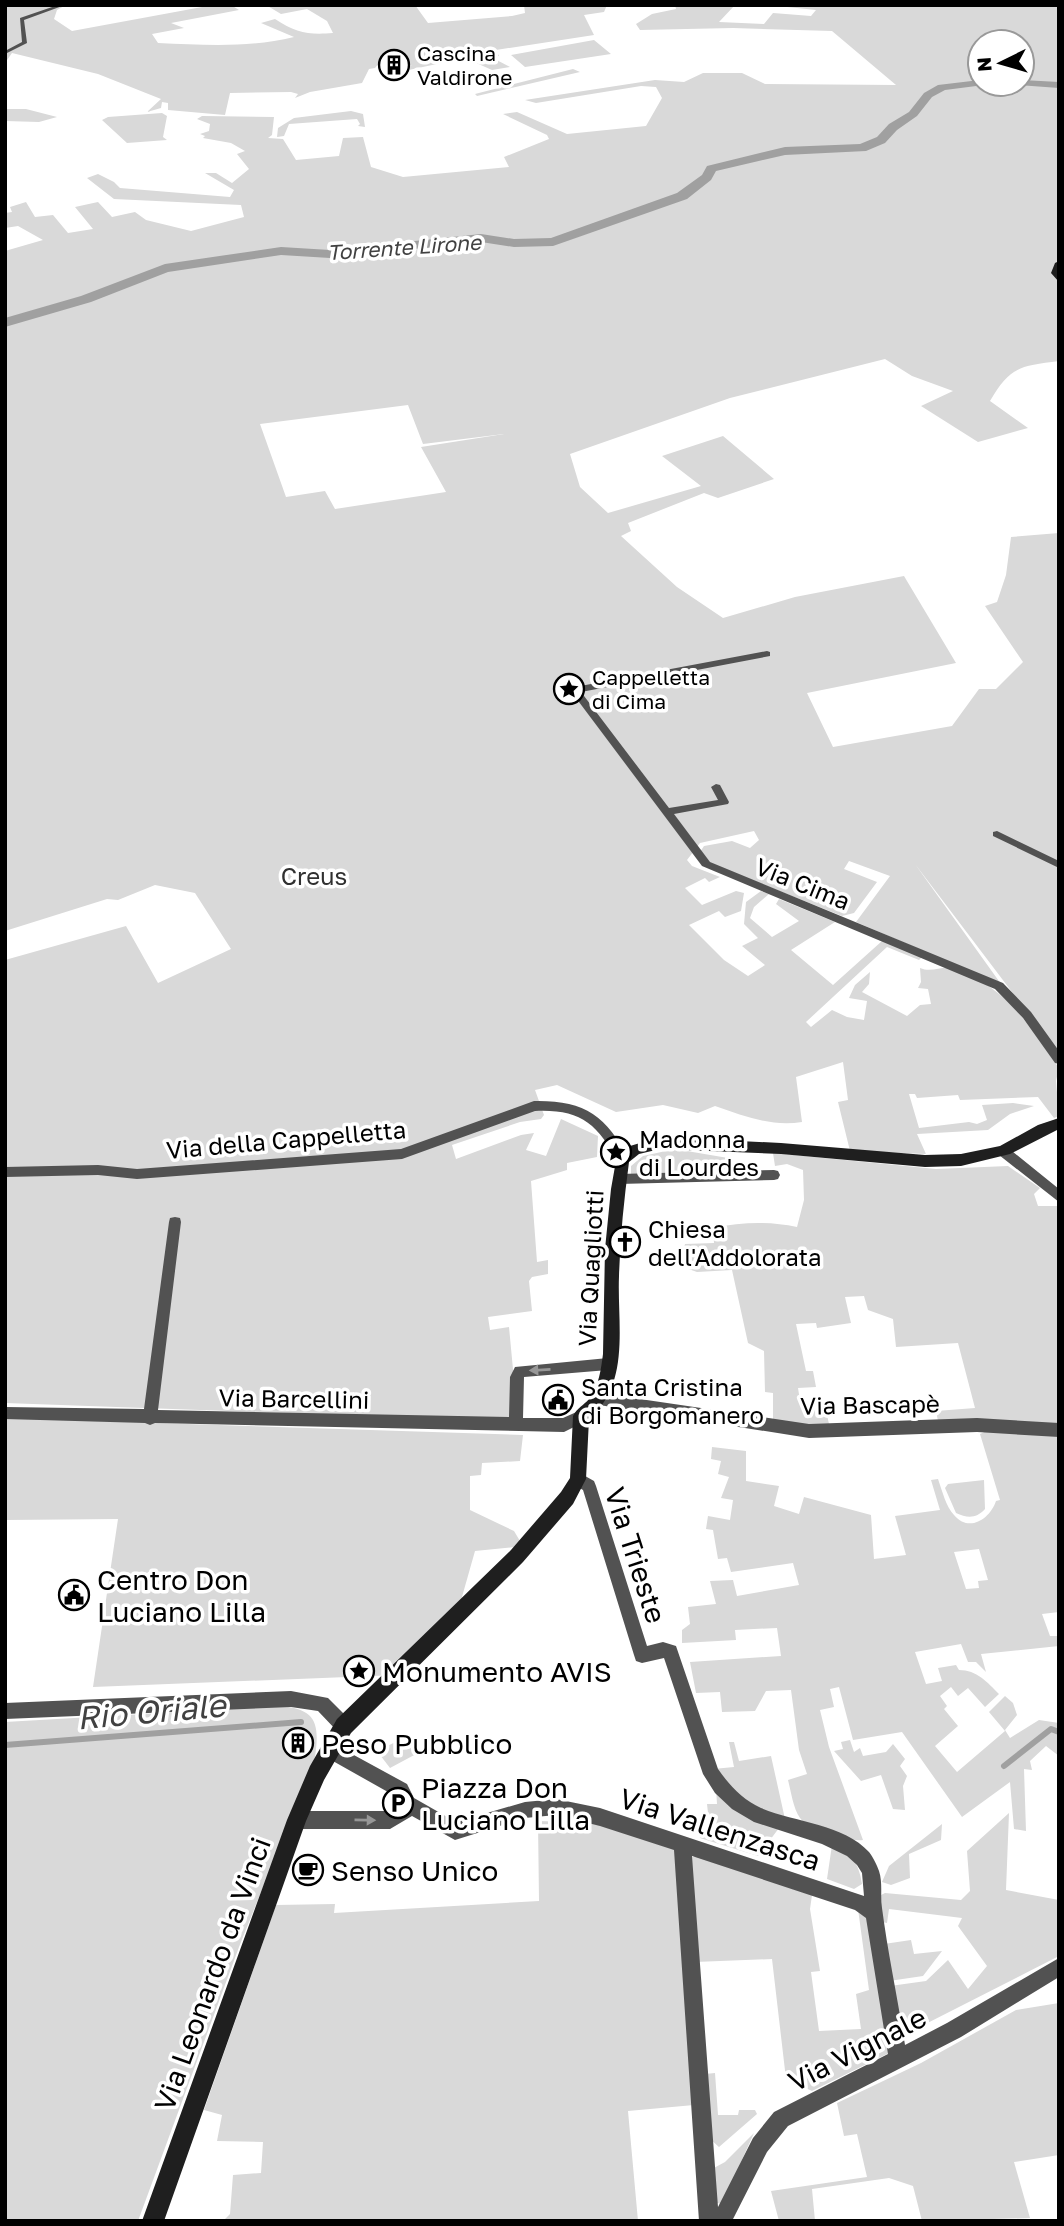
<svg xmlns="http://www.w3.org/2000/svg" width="1064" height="2226" viewBox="0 0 1064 2226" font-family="'Golos Text',sans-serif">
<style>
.green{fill:#d9d9d9;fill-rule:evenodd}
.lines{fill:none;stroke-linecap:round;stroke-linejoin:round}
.stream{stroke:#a0a0a0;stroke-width:6}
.river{fill:#a0a0a0;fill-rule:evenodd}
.street{fill:#525252;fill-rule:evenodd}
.secondary{fill:#1f1f1f;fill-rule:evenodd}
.oneway{fill:#979797}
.labels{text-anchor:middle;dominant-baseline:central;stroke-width:7;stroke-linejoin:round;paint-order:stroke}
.far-poi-label{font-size:21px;fill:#000;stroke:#fff;text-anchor:start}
.far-water-label{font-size:21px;font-style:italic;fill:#414141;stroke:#fff}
.park-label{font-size:24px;fill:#303030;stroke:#fff}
.street-label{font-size:24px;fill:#000;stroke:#fff}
.poi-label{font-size:24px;fill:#000;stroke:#fff;text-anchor:start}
.near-street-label{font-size:28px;fill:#000;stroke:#fff}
.near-poi-label{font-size:28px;fill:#000;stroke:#fff;text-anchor:start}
.near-water-label{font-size:32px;font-style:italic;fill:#414141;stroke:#fff}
</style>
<rect width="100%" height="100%" fill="#fff"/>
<!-- green -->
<path class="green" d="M7,5h59l-9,5 -3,9 18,12 141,-26h18l8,5 -68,13 13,5 -32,6 6,9c46,2 92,5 136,-6l-33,-14 14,-4c21,14 34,16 58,14l-6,-12 -20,-12 -26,5 -15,-9h149l13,18 84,-7 13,-3 -1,-8h83l-3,7 -20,3 10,20 -98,15 3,6 -8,1 19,10 -18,3 -27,-12 -61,13 -2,-2 10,-4 -7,-1 3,-5 -18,-1 -2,5h-9l-4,5 -6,1 -7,14 -52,9 -15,6 3,-4 -7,-2 -61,1 -5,22 -57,-5v-7l-6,-1 -1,6 -14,4 14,-13 -63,-25 -86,-21 -7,10z
M675,5h60l-16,17 45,2 9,-11 38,3 5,-6 -48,-5h291v356c-38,5 -49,5 -69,40l38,27 -50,14 -57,-36 32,-15 -41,-15 -27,-17 -155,39 -160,56 10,33 28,26 93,-27 -39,-30 61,-20 51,43 -56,19 -14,-5 -76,30 3,8 -10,5 56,51 46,31 72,-21 109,-21 52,87 -149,30 26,54 119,-21 27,-37h17l27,-27 -38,-56 12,-4 9,-27 5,-38 48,-4v521l-144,-190 86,120 -145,-62 34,-46 -41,-15 -5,8 33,13 -23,31 -12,3 -132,-53 -10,-11 4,-6 28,-5 18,7 9,-8 -5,-9 -54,12 -13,17 5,6 28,11 -11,5 -4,-4 -20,10 17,17 34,-14 8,2 -3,18 -16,6 -6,-6 -30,14 35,35 24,16 17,-11 -23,-19 16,-8 -14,-14 2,-22 15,-11 8,3 -15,13 -4,11 22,19 27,-16 -23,-17 3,-5 56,23 -44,28 42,35 49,-44 40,16 -3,3 -32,-13 -81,75 5,5 21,-17 15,7 17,3 3,-19 -18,-3 6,-13 15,-13 -1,12 -7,8 45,24 13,-11 11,-1 -3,-15 -10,-1 3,-6 -1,-14c11,5 22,-2 30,0 56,17 77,55 109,100l-3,13 3,35 -5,2 -16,-21 -78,3 -2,-5 -41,3 -2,-4h-6l10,34 50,-6 8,2 10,-4 -5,-15 31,-2 21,3 -24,8 -22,16 -71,4 9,20 -76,-3 -12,-49 10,-2 -5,-38 -47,15 6,45c-31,5 -58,-6 -87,-16l-17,7 -35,-8 -47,7 -59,-27 -22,5 9,25 -3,4 -21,3 -68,23 4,14 65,-24 13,-2 -8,17 20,6 15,-37 37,17 -1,21 -30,6v7l-36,11 6,81 11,-2v14l-16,3 -3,4 3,30 -44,6 2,13 19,-3 5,53 -2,41 -507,-18v-443l121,-34 32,57 73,-34 -36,-56 -40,-8 -37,15 -11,-1 -102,32v-680l38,-11 -25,-14 -13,2v-15l7,-1 -2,-5 16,-5 9,15 18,-2 15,18 25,-4 -18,-22 23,-5 14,15 23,-5 11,8 45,11 53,-14 -3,-12 -127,-6 -27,-21 11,-4 16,8 6,6 110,9 4,-7 -29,-17h11l16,10 17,-14 -12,-15 8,-3 -14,-8 -28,-5 2,-2 -5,-2 9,-3 1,-7 -13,-5 5,-3 72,1 -2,18 -4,3 15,1 13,21 43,-4 4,-18 20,-1 8,30 32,10 106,-10 -5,-10 45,-18 -2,-4 -44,-21 14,-2 50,22 79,-8 16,-28 -6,-11 -15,-1 -105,17 -11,-3 130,-20 29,2 19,-9h39l23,11 131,1 -64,-54 -99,-3 -93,2 -4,-6 16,-10 24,-5zM980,42h42v42h-42zM408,405l15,39 81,-10 -83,13 25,45 -111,17 -10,-18 -39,6 -26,-73z
M594,40l17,14 -86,13 -14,-12z
M573,69l7,3 -103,24 -2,-2z
M5,109h21l31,8 -18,5 -34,-1z
M351,111l12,3 2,13 -7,-1 2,-2 -3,-5 -68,5 -5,12 -7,1 1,-9 16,-10z
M162,113l5,3 -4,21 4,3 -40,3 -25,-23 6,-3z
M675,1149l53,9v11l-97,6v-9l12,-10z
M773,1153l163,16 72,-3 32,22 -6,6 4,12h21v218l-121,-3 -2,-10 39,-3 -17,-65 -62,4 -3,-28 -25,-9 -4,-14 -19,1 6,26 -34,5 -1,-5 -20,1 10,47h7l3,16 -18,1 3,19 24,-1 4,18 -56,2v-33l-8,-1 -1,-41 -16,-8 -16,-73 -35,2 -17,-6 5,-22 29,-1 -1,-15c29,-6 56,-7 84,-1l7,-27 -1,-30 -16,-6 -12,2z
M5,1418l518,17 -3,26 -38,2 -1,12 -11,1v34l44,21 6,10 -5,6 -40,4 -17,60 -61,64 -304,12 25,-168 -113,1z
M989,1430l70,6v176l-17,2 8,22h9v10l-78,8 5,18 -10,-10h-8l-7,-18 -46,8 11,32 16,-3 -4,-13 18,-3 3,5c18,0 28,12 40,24l-14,13 -17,-19 -10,8 -7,-9 -11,9 7,10 -3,3 14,17 -23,20 22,26 48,-41 -16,-19 16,-16 8,7 4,12 -12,15 5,8 29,-18 20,3v33l-13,-10 -16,15 2,9 -8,-1 2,62 -12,-2 -4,-47 -48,35 -60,-85 -49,8 -14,-53 -9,2 4,18 -14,3 9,37 34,93c-14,2 -55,-10 -63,-22 -7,-10 -9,-27 -12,-38l19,-6 -8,-24 -8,-60 -25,1 -11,20 -33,1 -2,-20 -24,1 -6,-31 91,-6 -4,-28 -42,2 1,10 -54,3v-13l8,-6 -2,-17 28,-3 -6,-23 23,-1 4,16 62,-11 -6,-22 -62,9 -4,-14 -9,1 -5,-29 -7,-1 2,-13 22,4 3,-20 -12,-2 8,-21 -11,-3 3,-13 -10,-2 1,-12 34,4v30l33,5 -5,20 25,8 5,-17 67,18 3,44 32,-4 -11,-39 45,-6 -9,-30 7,-1c4,11 8,28 16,36 15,18 36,4 42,-14l4,-1 -20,-66zM979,1549l9,31 -10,1 1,7 -13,1 -12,-37z
M984,1480l1,29c-9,10 -18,9 -29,4l-11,-25 3,-4z
M280,1706c36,3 40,17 35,51l-76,190 -101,274h-133v-499z
M410,1735l8,18 -28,15 -13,-17z
M850,1740l4,12 6,-4 3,8 23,-4 7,-8 12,15 -5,7 7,10 -4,10 2,24 -12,-1 -12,-34 -20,6 -27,-30 9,-2 -2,-7z
M729,1742h5l5,19 32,-5 14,63 -36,-14 -36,-36 21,-2z
M716,1788l63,40 -21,28 -58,-18 -1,-6 19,2 -9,-12 -2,-18h10z
M1009,1813l-3,77 53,10v56l-159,81 -10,-51 36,-5 22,-21 20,29 19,-23 -29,-40 4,-8 -73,-9 -2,14 -5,-1 -7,-24 10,-5 76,7 9,-9 -3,-40z
M538,1821l61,2 79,27 16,255 -66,6 10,110h-415l7,-7 3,-39 28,-2 2,-31 -46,-1 5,-26 -18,-5 72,-205 59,-1 -1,9 205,-12z
M942,1824l-1,16 -32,14 1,24 -19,7 -9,-3 7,-16z
M832,1845c19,7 27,18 30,39l-8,5 -27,-10z
M691,1857h12l109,38 -2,14 10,62 -9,1 8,59 42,-2 -5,-35 13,-4 -11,-81 11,4 22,139 -79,39 -26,-12 -14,-120 -77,3z
M911,1940l3,14 28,-3 -19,25 -34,5 -5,-37z
M1059,2003v152l-45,7 16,56 -108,3 -9,-35 -24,-8 -77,11 3,32h-36l-8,-30 96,-14 -10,-43 -13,2 -7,-33 84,-40 95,-53z
M715,2073l3,42h20l1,-5h16l2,4 -38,33 -10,-9 -4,-64z
M754,2133l-32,71 -9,-2 -1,-33 13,-7z"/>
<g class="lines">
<!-- stream -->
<path class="stream" d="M5,1745l296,-23
M1004,1766l47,-37 8,3"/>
<!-- river -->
<path class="river" d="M980,80v4l4,1 -39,5 -13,7 -15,19 -20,14 -12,13 -19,8 -81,4 -69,16 -5,9 -24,19 -134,47 -39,1 -33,-5 -151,16 -49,-3 -113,17 -77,30 -86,25v-9l76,-22 84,-32 116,-17 49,3 151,-16 33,5 37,-1 126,-45 25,-18 5,-9 78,-19 75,-3 17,-7 12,-13 20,-12 15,-19 14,-8z
M1022,80l37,2v6l-41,-3 4,-1z"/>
<!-- street -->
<path class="street" d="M58,5h7l-41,15 3,23 -22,11v-3l17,-9 -2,-24z
M767,651l3,1v4l-189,36 88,116 49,-8 -7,-13 5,-3 4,1 9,17 -1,2 -54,10 36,48 293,121 28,29 28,39v13l-4,-1 -32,-45 -28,-29 -293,-123 -132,-176 5,-3z
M997,831l62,30v7l-66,-32v-4z
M534,1101c49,-1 73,14 94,58l-2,4h-8c-20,-40 -39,-54 -83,-52l-133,48 -265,20 -39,-4 -93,2v-10l93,-2 39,4 264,-20z
M1003,1146l4,1 52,42v13l-60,-47 -2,-4 2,-4z
M774,1170l4,1 2,4 -2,4 -4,1 -155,4 -4,-1 -2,-4 2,-4 4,-1z
M175,1217l5,1 1,4 -23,188 351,7 1,-40 5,-10 93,-9 5,2 2,4 -2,4 -5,2 -84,7 -1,41h40l18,-8 5,1 2,5 -2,5 -22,11 -409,-9 -5,2 -5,-2 -140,-4v-12l139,2 25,-187 1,-4z
M599,1393l210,31 168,-6 82,5v14l-82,-5 -168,6 -210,-33 -5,-1 -2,-5 2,-5z
M578,1472l16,9 2,5 51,160 16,-4 13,4 42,123c11,16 25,31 43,39 33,14 83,16 108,44 4,5 8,13 10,19 4,12 1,25 3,37 6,46 16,92 23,137l42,-22 112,-65v19l-98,60 -173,89 -21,26 -35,69h-33l-25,-371 -74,-24 -44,-11 -31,3 -70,22 -43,-24 -22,13h-93l-6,-3 -3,-6 3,-6 6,-3h91l11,-6 -4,-9 -71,-40 -2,-6 2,-6 6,-2 77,42 7,14 42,24 69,-20 31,-3 44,9 264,88 -2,-23 -5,-8 -10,-9 -25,-12 -68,-22 -22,-13 -17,-16 -12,-19 -39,-116 -22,5 -6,-2 -2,-6 -51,-165 -10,-6 -2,-5 2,-5zM692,1856l163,54 11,8 22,136 -114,58 -21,26 -35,69z
M291,1691l37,7 22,22 2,6 -2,6 -6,2 -6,-2 -20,-21 -27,-4 -286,12v-16z"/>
<!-- secondary -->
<path class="secondary" d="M1059,261v21l-8,-9 4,-10z
M1059,1118v11l-49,25 -49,12 -36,1 -144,-13 -121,-5 -21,5 -10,8c-5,38 -9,76 -10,114 -2,49 12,107 -30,143l-3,60 -13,25 -50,58 -172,171 -27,47 -18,41 -142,400h-22l145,-401 23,-54 27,-47 174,-169 50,-58 9,-14 3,-62c4,-8 11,-11 16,-17 10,-13 12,-30 14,-45l2,-105 6,-60 6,-34 13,-9 30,-9 121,6 144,12 36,-1 39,-8 38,-21z"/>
</g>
<!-- one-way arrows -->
<defs><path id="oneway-solid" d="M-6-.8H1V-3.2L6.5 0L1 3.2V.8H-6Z" transform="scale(1.75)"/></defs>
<g class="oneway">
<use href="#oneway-solid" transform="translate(540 1370) rotate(177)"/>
<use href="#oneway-solid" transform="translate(365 1820) rotate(1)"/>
</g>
<!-- icons -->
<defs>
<g id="building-ring" transform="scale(1.575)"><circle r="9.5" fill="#fff" stroke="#000" stroke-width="1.5"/><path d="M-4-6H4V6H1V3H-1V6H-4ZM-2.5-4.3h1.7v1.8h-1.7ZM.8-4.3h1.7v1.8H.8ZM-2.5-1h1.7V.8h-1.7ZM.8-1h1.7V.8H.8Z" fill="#000"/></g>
<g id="sight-ring" transform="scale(1.575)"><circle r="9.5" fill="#fff" stroke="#000" stroke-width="1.5"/><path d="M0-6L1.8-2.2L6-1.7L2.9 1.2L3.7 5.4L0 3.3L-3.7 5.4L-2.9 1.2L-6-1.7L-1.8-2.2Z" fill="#000"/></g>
<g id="church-ring" transform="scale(1.575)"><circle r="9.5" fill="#fff" stroke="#000" stroke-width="1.5"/><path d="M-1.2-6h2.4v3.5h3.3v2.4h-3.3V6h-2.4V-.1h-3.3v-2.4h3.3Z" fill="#000"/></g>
<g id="civic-ring" transform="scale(1.575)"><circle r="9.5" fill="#fff" stroke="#000" stroke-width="1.5"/><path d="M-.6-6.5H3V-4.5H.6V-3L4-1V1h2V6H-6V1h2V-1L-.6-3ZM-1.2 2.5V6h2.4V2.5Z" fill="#000"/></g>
<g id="parking-ring" transform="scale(1.575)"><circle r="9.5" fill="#fff" stroke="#000" stroke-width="1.5"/><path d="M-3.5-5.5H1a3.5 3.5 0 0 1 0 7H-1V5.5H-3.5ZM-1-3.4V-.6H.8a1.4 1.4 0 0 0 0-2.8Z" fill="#000"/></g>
<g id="cafe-ring" transform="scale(1.575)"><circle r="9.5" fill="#fff" stroke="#000" stroke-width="1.5"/><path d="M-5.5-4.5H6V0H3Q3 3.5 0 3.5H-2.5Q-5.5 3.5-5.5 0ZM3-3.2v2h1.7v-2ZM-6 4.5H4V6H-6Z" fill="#000"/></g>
</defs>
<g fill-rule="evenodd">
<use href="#building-ring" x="394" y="65"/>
<use href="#sight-ring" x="569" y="689"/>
<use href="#sight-ring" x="616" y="1152"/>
<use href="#church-ring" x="625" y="1242"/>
<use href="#civic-ring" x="558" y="1400"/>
<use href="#civic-ring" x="74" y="1595"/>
<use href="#sight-ring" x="359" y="1671"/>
<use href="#building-ring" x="298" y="1743"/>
<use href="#parking-ring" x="398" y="1803"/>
<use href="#cafe-ring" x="308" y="1870"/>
</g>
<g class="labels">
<!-- far-poi labels -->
<g class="far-poi-label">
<text x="417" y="53">Cascina<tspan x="417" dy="24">Valdirone</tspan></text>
<text x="592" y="677">Cappelletta<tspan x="592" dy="24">di Cima</tspan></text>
</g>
<!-- far-water labels -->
<g class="far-water-label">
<text transform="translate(404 247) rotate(-4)">Torrente Lirone</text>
</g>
<!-- park labels -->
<g class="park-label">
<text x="314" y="875">Creus</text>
</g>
<!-- street labels -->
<g class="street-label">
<text transform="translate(803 883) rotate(22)">Via Cima</text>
<text transform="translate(286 1139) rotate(-5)">Via della Cappelletta</text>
<text transform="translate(590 1268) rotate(-87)">Via Quagliotti</text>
<text transform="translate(294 1398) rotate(1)">Via Barcellini</text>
<text transform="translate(870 1404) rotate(-1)">Via Bascapè</text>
</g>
<!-- poi labels -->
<g class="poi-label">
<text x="639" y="1138">Madonna<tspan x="639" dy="28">di Lourdes</tspan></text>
<text x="648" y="1228">Chiesa<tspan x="648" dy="28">dell'Addolorata</tspan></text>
<text x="581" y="1386">Santa Cristina<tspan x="581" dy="28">di Borgomanero</tspan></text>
</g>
<!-- near-street labels -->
<g class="near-street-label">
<text transform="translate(636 1555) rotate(72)">Via Trieste</text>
<text transform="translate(720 1829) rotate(18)">Via Vallenzasca</text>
<text transform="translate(212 1974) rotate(-70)">Via Leonardo da Vinci</text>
<text transform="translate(857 2049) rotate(-27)">Via Vignale</text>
</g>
<!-- near-poi labels -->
<g class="near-poi-label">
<text x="97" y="1579">Centro Don<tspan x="97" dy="32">Luciano Lilla</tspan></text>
<text x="382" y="1671">Monumento AVIS</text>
<text x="321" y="1743">Peso Pubblico</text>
<text x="421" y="1787">Piazza Don<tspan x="421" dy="32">Luciano Lilla</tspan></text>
<text x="331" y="1870">Senso Unico</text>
</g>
<!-- near-water labels -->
<g class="near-water-label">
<text transform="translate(151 1711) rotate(-5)">Rio Oriale</text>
</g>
</g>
<!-- border -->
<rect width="1064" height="2226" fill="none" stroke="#000000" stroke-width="14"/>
<!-- north arrow -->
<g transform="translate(1001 63) rotate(265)"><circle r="33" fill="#ffffff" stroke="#999999" stroke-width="2"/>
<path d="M0-5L12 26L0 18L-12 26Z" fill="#000000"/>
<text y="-10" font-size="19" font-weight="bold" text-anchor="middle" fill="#000000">N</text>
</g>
</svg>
